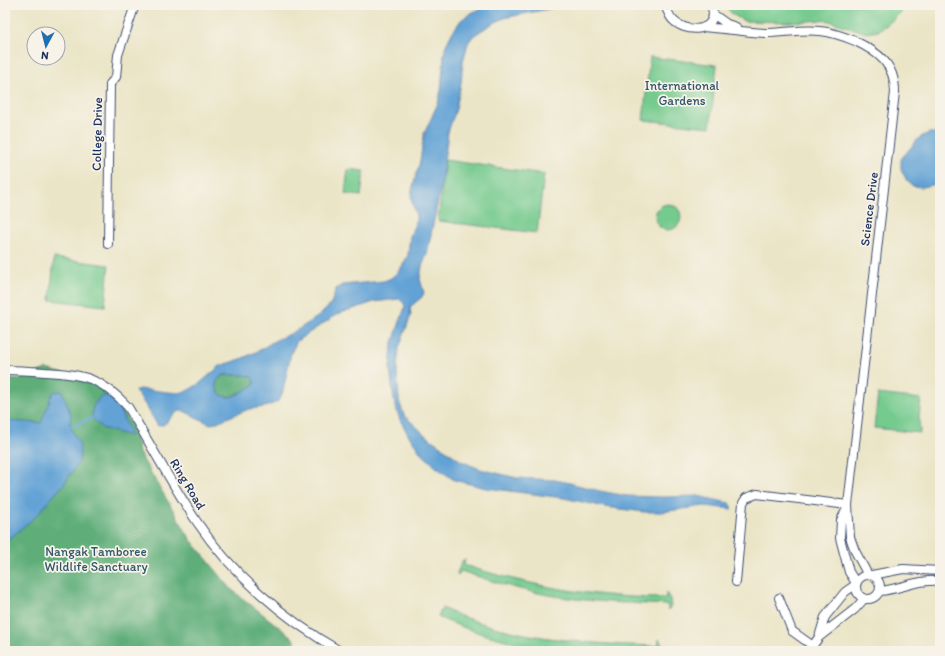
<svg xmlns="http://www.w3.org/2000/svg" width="945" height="656" viewBox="0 0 945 656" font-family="Itim,sans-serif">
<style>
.green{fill:#74ca8e;stroke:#487c76}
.forest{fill:#5fae79;stroke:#3d6e6c}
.water{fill:#62a2d5;stroke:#3e689a;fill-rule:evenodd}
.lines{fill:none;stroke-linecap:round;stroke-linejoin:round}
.stream{stroke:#62a2d5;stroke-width:2.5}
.minor-casing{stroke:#3a4a6e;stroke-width:10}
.minor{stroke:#fff;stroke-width:8}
.labels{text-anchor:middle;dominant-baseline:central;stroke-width:3.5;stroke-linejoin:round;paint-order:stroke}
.park-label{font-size:13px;fill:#31566a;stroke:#f7f3e8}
.street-label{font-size:13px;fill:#1b2f5e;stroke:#f7f3e8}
</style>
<rect width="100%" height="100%" fill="#f7f3e8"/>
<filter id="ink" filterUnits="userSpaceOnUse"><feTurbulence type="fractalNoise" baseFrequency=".025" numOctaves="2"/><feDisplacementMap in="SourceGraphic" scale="8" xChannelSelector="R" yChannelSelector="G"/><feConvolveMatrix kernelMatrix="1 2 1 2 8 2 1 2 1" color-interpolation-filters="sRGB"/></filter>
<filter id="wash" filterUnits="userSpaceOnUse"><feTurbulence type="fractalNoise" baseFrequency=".012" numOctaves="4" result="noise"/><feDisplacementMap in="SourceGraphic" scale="16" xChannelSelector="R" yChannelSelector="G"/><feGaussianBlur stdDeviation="0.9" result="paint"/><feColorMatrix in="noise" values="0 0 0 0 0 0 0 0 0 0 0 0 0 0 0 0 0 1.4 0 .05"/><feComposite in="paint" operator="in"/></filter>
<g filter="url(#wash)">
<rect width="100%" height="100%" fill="#ebe5c7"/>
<!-- green -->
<path class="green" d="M725,5h180l-5,8 -12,11 -10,7 -11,2 -41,-13 -37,2 -45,-1 -12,-7z
M650,57l67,8 -7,62 -67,-7z
M445,160l99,14 -7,59 -99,-12z
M348,169l16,2 -3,25 -16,-2z
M655 217a13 13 0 1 1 26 0a13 13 0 1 1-26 0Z
M54,258l55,7 -4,41 -55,-6z
M878,394l43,5 -2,18 1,16 -46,-5z
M465,559l-1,6c64,21 134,33 202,33v-5l4,6 1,8 -3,3v-5c-42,-2 -84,-3 -125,-11 -28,-5 -55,-14 -82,-23l-3,5 -1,-3 5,-12z
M442,608c67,31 143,36 216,38l1,-7 3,5v7c-28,0 -55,1 -83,0 -45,-2 -100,-15 -141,-34z"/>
<!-- forest -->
<path class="forest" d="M46,369l53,14 20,21 15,25 5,24 52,87 41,50 61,48 4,13h-292v-271l16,-1z
M224,375h21l7,2 3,5 -1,3c-5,3 -21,12 -26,12 -11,0 -18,-16 -4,-22z"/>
<!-- water -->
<path class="water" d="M489,5h78l-63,13 -14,7 -17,11 -5,7 -5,18 -2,22 -5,26 -8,23 -8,59 -13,63 -5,12 -2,13 4,14 -2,4 -12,10 1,8 -12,33 -2,22 2,31 5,14 21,20 36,26 19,8 37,9 38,2 15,3 30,8 27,5 37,1 34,-1 31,7 2,1 1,5 -28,-3 -43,6h-17l-39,-5 -41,-9 -78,-10 -32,-8 -18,-13 -16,-15 -11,-16 -9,-16 -6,-19 -4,-32 2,-24 13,-38 -1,-4 -5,-4 -25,3 -36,12 -34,22 -7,5 -6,12 -8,38 -2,6 -4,5 -12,5 -16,2 -37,15 -4,-1 -24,-12h-4c-10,4 -11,14 -22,15l-12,-20 -11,-15 4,-2 39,4 9,-2 12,-7 21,-18 21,-7 17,-8 18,-11 14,-6 12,-7 17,-11 12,-12 5,-15 6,-4 42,-4 7,-3 7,-6 5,-7 5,-10 2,-19 6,-15v-6l-5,-17 1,-8 8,-29 4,-27 14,-31 3,-13 3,-35 2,-10 6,-12 9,-13 10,-7zM224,375h21l7,2 3,6 -1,2c-5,3 -21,13 -26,12 -11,0 -18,-16 -4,-22z
M929,133h11v46l-3,5 -15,3 -9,-1 -6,-5 -6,-12v-10l18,-21z
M62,391l9,24 -1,12 10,18 -1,17 -16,23 -26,30 -22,19 -10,7v-120l36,2 12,-31z
M101,396h12l16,34 1,6 -28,-8 -10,-10 1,-12z"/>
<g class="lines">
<!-- stream -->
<path class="stream" d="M70,427l22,-9"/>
</g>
</g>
<g filter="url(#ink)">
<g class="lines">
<!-- minor casing -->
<g class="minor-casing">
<path id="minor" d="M669,5l-2,5c2,4 3,8 7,11 10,10 38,13 39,-7 0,-3 -1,-6 -2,-9
M713,14l14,10 9,3
M704,27c21,2 41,5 61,6 18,0 37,-4 55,-2 12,1 23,5 35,10 23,11 40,23 40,51l-47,413 2,32 5,14 13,24
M108,244l2,-160 6,-7 2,-22 17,-50
M5,370c13,0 27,1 40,2 38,2 57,6 83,35 23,38 44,78 69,115 35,52 88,98 143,129
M848,506l-7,14 -1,18 9,34 7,11
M856 587a12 12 0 1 1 24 0a12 12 0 1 1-24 0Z
M872,575l31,-6 37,2
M736,582l7,-79 3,-5 11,-4 91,11
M880,591c20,-2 39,-12 60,-10
M779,598l13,33 21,15
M819,637l36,-28 9,-10
M809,651l10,-14 6,-20 20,-25 10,-7"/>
</g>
<!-- minor -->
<use href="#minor" class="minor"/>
</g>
</g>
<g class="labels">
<!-- park labels -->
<g class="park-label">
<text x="682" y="85">International<tspan x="682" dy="15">Gardens</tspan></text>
<text x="96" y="551">Nangak Tamboree<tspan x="96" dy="15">Wildlife Sanctuary</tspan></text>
</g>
<!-- street labels -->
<g class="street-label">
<text transform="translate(97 134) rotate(-89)">College Drive</text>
<text transform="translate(869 209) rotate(-83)">Science Drive</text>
<text transform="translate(188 484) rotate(59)">Ring Road</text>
</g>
</g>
<!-- margin -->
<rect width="945" height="656" fill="none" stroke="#f7f3e8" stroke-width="20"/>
<!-- north arrow -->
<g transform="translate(46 46) rotate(187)"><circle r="19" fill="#f7f3e8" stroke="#9fa5b1"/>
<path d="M0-3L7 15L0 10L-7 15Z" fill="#1f6fb2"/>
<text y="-6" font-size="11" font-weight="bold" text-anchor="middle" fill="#1b2f5e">N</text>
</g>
</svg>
